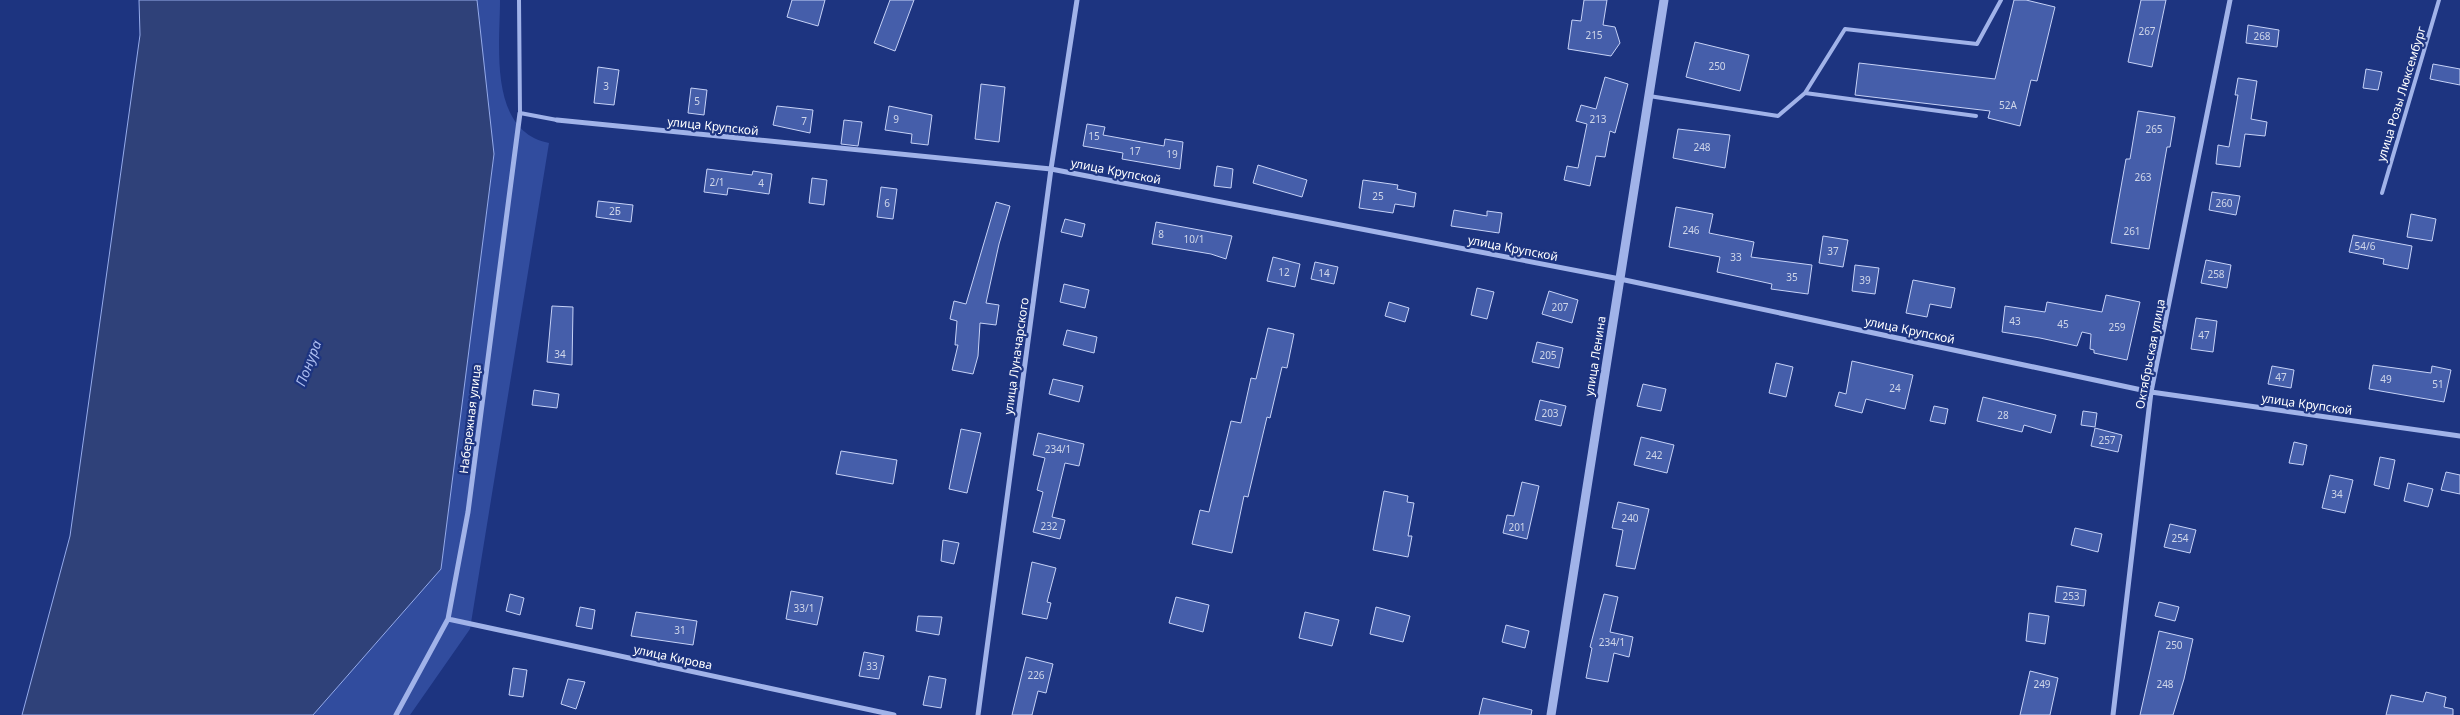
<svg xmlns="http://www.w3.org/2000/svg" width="2460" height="715" viewBox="0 0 2460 715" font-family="'Noto Sans',sans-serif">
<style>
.green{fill:#314c9e}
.water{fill:#2f4179;stroke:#95abeb}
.building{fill:#455eaa;stroke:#c6d2f7}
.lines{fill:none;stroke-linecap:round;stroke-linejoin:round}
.service{stroke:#a1b3e9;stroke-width:4}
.minor{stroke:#a1b3e9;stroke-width:5}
.tertiary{stroke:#a1b3e9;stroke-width:9}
.labels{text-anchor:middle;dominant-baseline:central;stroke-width:4.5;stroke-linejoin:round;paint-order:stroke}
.number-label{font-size:10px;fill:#d0d7ea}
.street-label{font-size:12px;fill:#fff;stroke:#1d3480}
.water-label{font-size:14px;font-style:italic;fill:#adbef1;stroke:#1d3480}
</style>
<rect width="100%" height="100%" fill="#1d3480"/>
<!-- green -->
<path class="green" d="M477,0h23c0,46 -12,131 49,143l-79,486 -60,86h-97l128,-146 53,-415z"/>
<!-- water -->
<path class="water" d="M139,0h338l17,154 -53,415 -128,146h-291l48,-179 70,-501z"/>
<!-- building -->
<path class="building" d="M792,0h33l-7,26 -31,-9z
M890,0h24l-19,51 -21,-8z
M1584,0h23l-4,25 12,2 5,16 -9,13 -43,-7 4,-29 9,1z
M2014,0h12l29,7 -18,74 -6,-1 -11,46 -32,-8 2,-7 -135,-16 4,-32 136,16z
M2141,0h25l-14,67 -24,-5z
M2248,25l31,5 -2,17 -31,-4z
M1695,42l54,13 -9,36 -54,-14z
M2433,64l27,5v16l-30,-6z
M598,67l21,3 -5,35 -20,-2z
M2366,69l16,3 -4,18 -15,-2z
M1605,77l23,7 -13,49 -5,-2 -5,26 -9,-1 -6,30 -26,-6 3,-14 11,2 9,-44 -11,-3 5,-16 15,4z
M2238,78l19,3 -6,38 16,3 -2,14 -20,-2 -5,33 -24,-3 2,-19 11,2 9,-52h-3z
M981,84l24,3 -6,55 -24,-3z
M691,88l16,2 -3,25 -16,-2z
M777,106l36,4 -3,23 -37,-8z
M889,106l43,9 -4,30 -17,-2 1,-9 -27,-4z
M2138,111l37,6 -5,30h-3l-18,102 -38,-6 15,-84h4z
M844,120l18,2 -4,24 -17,-2z
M1087,124l18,3 -2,8 61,11 1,-7 18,3 -3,27 -58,-10 1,-6 -40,-7z
M1678,129l52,6 -5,33 -52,-10z
M1258,165l49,15 -5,17 -49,-14z
M1217,166l16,3 -2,19 -17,-2z
M707,169l45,6 1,-4 19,3 -3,20 -41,-6 -1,7 -23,-3z
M812,178l15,2 -3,25 -15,-2z
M1363,180l35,5 -1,4 19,4 -2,14 -19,-3 -2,9 -34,-5z
M881,187l16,2 -4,30 -16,-2z
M2212,192l28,4 -4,19 -27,-5z
M598,201l35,4 -2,17 -35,-5z
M996,202l14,4 -11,38 -13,59 13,2 -3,20 -16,-2 -2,33 -5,18 -21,-4 6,-25h-3l2,-24 -7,-2 4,-18 12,3z
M1676,207l37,7 -4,19 45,9 -3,15 61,8 -4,29 -37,-5 1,-5 -55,-12 3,-15 -51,-10z
M1454,210l33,6v-5l15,2 -3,20 -48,-7z
M2411,214l25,5 -4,22 -25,-4z
M1065,219l20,5 -3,13 -21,-5z
M1156,222l76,14 -6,23 -15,-5 -59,-10z
M2353,235l59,11 -4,23 -25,-5 1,-5 -35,-7z
M1823,236l25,4 -5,27 -24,-4z
M1273,257l27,7 -5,23 -28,-6z
M2206,260l25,5 -4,23 -26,-5z
M1315,262l23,5 -4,17 -23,-5z
M1855,265l24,3 -4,26 -23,-3z
M1913,280l42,8 -4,20 -21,-4 -3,13 -21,-4z
M1064,284l25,6 -4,18 -25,-6z
M1477,288l17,4 -7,27 -16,-4z
M1549,291l29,9 -6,23 -30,-9z
M2106,295l34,7 -13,58 -33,-7v-3l-4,-1 1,-15 -9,-2 -5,14 -37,-8 -38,-6 3,-26 40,6 2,-10 55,10z
M1389,302l20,6 -4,14 -20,-6z
M552,306l21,1 -1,58 -25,-3z
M2196,318l21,3 -4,31 -22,-3z
M1268,328l26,6 -7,34 -5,-1 -12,51 -3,-1 -19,80 -4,-1 -12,57 -40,-9 8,-34 9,2 22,-91 10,2 10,-45 5,1z
M1067,330l30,7 -3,16 -31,-8z
M1537,342l26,6 -4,20 -27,-6z
M1852,361l61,14 -8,34 -39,-10 -4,14 -27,-7 4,-14 7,2z
M1776,363l17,4 -7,30 -17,-4z
M2373,365l58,8 1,-7 19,4 -7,32 -75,-13z
M2272,366l22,4 -3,18 -23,-4z
M1053,379l30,7 -4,16 -30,-8z
M1643,384l23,5 -5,22 -24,-5z
M534,390l25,4 -2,14 -25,-3z
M1983,397l73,18 -5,18 -27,-8 -2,7 -45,-11z
M1540,400l26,6 -5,20 -26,-6z
M1934,406l14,3 -3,15 -15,-3z
M2083,411l14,2 -2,14 -14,-2z
M2095,428l27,7 -4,17 -27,-6z
M961,429l20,4 -14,60 -18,-4z
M1038,433l46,11 -5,22 -14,-3 -13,54 13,3 -5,19 -27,-7 10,-40 -6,-2 8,-32 -12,-3z
M1641,437l33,8 -7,28 -33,-8z
M2294,442l13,3 -4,20 -14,-2z
M841,451l56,9 -4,24 -57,-10z
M2380,457l15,3 -6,29 -15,-4z
M2446,472l14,3v19l-19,-4z
M2330,475l23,5 -8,33 -23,-5z
M1522,482l17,4 -12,53 -24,-6 4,-18 7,1z
M2408,483l25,6 -5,18 -24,-6z
M1384,491l24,5 -1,6 7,1 -6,33h4l-4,21 -35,-7z
M1618,502l31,7 -14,60 -19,-3 7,-36 -11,-2z
M2170,524l26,6 -6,23 -26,-6z
M2075,528l27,6 -4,18 -27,-7z
M943,540l16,3 -5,21 -13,-3z
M1032,562l24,6 -9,34 4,1 -4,16 -25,-5z
M2057,586l29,4 -2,16 -29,-4z
M791,591l32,6 -6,28 -31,-6z
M510,594l14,4 -4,17 -14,-4z
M1604,594l14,3 -8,35 23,5 -4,20 -15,-4 -6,29 -22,-4 6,-30 -2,-1z
M1176,597l33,8 -6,27 -34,-9z
M2159,602l20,5 -4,14 -20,-5z
M580,607l15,3 -3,19 -16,-3z
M1376,607l34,9 -7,26 -33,-8z
M636,612l61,9 -4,24 -62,-9z
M1305,612l34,8 -7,26 -33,-8z
M2029,613l20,3 -4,28 -19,-3z
M918,616l24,1 -3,18 -23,-4z
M1506,625l23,6 -4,17 -23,-6z
M2159,631l34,8 -9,40 -11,36h-33z
M864,652l20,4 -5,23 -20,-3z
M1026,657l27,7 -7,29 -8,-2 -6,24h-20z
M513,668l14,2 -4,27 -14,-2z
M2030,671l28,7 -8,37h-30z
M929,676l17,3 -5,29 -18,-3z
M568,679l17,3 -9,27 -15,-5z
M2426,692l20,5 -2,10 9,2v6h-67l5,-20 32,7z
M1483,698l49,12 -1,5h-52z"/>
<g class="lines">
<!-- service -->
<path class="service" d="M519,0l1,113 37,7
M1805,93l171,23
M1649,96l129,20 27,-23 40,-64 132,15 24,-44
M2382,193l57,-193"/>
<!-- minor -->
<path class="minor" d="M557,120l494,49 569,110 531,113 309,44
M448,619l446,96
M396,715l52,-96 20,-107 52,-399
M978,715l73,-546 26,-169
M2113,715l38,-323 79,-392"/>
<!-- tertiary -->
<path class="tertiary" d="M1551,715l113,-715"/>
</g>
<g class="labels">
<!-- number labels -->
<g class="number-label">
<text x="2147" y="31">267</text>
<text x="1594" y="35">215</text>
<text x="2262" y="36">268</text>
<text x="1717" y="66">250</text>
<text x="606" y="86">3</text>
<text x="697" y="101">5</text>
<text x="2008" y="105">52А</text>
<text x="896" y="119">9</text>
<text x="1598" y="119">213</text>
<text x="804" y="121">7</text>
<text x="2154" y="129">265</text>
<text x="1094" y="136">15</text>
<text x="1702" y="147">248</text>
<text x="1135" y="151">17</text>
<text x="1172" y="154">19</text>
<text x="2143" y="177">263</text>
<text x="717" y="182">2/1</text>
<text x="761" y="183">4</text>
<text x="1378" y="196">25</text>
<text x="887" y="203">6</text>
<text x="2224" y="203">260</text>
<text x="615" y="211">2Б</text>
<text x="1691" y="230">246</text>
<text x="2132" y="231">261</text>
<text x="1161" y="234">8</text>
<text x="1194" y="239">10/1</text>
<text x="2365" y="246">54/6</text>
<text x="1833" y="251">37</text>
<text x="1736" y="257">33</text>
<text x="1284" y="272">12</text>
<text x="1324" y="273">14</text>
<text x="2216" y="274">258</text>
<text x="1792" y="277">35</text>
<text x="1865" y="280">39</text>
<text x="1560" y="307">207</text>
<text x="2015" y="321">43</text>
<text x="2063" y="324">45</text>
<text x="2117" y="327">259</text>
<text x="2204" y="335">47</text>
<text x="560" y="354">34</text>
<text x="1548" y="355">205</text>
<text x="2281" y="377">47</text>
<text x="2386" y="379">49</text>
<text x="2438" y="384">51</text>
<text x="1895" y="388">24</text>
<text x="1550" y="413">203</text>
<text x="2003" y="415">28</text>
<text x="2107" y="440">257</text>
<text x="1058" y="449">234/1</text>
<text x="1654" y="455">242</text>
<text x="2337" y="494">34</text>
<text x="1630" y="518">240</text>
<text x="1049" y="526">232</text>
<text x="1517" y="527">201</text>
<text x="2180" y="538">254</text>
<text x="2071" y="596">253</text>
<text x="804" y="608">33/1</text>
<text x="680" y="630">31</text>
<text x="1612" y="642">234/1</text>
<text x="2174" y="645">250</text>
<text x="872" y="666">33</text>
<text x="1036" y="675">226</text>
<text x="2042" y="684">249</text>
<text x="2165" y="684">248</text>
</g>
<!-- street labels -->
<g class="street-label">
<text transform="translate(2401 94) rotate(-73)">улица Розы Люксембург</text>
<text transform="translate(713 126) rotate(6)">улица Крупской</text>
<text transform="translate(1116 171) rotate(11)">улица Крупской</text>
<text transform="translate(1513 248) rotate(11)">улица Крупской</text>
<text transform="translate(1910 330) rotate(12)">улица Крупской</text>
<text transform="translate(2150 354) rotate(-79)">Октябрьская улица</text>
<text transform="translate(1016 356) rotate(-82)">улица Луначарского</text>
<text transform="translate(1595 356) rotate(-81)">улица Ленина</text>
<text transform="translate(2307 404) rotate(8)">улица Крупской</text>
<text transform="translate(470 419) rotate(-83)">Набережная улица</text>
<text transform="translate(673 657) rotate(12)">улица Кирова</text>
</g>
<!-- water labels -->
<g class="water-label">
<text transform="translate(308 363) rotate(-69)">Понура</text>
</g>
</g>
</svg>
